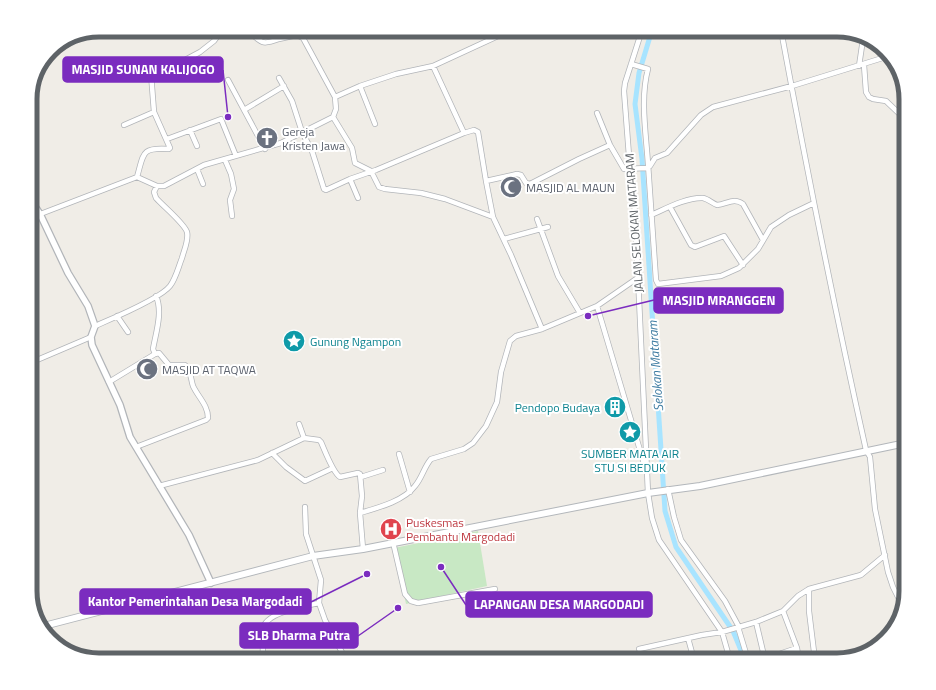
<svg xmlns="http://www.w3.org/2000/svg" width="936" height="690" viewBox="0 0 936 690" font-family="'Titillium Web',sans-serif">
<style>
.green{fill:#c8e8c4}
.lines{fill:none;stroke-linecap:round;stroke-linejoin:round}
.canal{stroke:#a8e4ff;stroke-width:5}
.minor-casing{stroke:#b2b5b9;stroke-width:6}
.tertiary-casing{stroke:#b2b5b9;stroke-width:8}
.secondary-casing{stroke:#b3b7bb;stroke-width:8}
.minor{stroke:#fff;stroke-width:4.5}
.tertiary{stroke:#fff;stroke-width:5.5}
.secondary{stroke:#fff;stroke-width:6}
.labels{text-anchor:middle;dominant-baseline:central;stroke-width:4;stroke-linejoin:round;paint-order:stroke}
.worship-label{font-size:12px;fill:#5b616d;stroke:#fff;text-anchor:start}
.street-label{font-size:12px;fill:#5e6367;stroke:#fff}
.culture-label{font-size:12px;fill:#0d838f;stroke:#fff;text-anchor:start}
.health-label{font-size:12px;fill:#be3a42;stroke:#fff;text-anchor:start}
.water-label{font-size:13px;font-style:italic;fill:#3d7ba1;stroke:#fff}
.rim{fill:none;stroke:#5e6367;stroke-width:5}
.leader{fill:none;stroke:#7b2cbf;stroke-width:1.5}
.callout-dot{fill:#7b2cbf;stroke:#fff;stroke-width:1.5}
.callout{fill:#7b2cbf;stroke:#7b2cbf;stroke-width:1.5}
.callout-label{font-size:13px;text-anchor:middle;font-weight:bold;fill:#fff}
</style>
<rect width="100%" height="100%" fill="#f0ede7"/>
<!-- green -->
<path class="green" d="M478,531l9,55 -81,18 -12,-56z"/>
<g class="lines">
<!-- canal -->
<path class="canal" d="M652,30l-13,43 -4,31 7,55 23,352 11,36 57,84 12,29"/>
<!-- minor casing -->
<g class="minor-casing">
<path id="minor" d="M247,30c15,12 13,16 32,9
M267,30l12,9 18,-4 6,3 32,59
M642,30l-17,53 -1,8 6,78 5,43 13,281 4,25 7,22 63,92 8,28
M781,30c26,141 54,281 85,420l4,7 5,52 13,63 5,15 9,18
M631,64l17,5c-8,30 -2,64 0,95 3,39 5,77 8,116l2,4 63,-8 18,-8 19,-19 13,-22 18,-12 25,-12
M864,65l2,27 3,5 4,2 13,2 20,19
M433,66l31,67 10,-3 4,2 8,49
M859,66l4,-27
M279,78l13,23 10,31 10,19 12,38 2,1 24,-11
M228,80l37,69
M360,86l15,38
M244,110l40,-24
M597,113l13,32
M901,115l5,-4
M333,117l19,31 3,15 16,8 8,16 6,2 36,4 24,6 48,18
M124,125l30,-13
M190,130l7,16
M167,139l54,-20 15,37
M225,160l6,14 3,15 -4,11 2,16
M197,169l6,15
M137,177c7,-24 4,-30 32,-28l1,-1 -16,-36 -3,-38 1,-3 7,-4 26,-7 15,-8 14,-11 6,-8 13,-3
M358,198l-8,-19 26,-9 88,-37
M670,207l21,38 4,2 29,-11 19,29
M651,215c14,-6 36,-18 52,-17 5,1 9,5 14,7 10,-1 17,-8 26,-1l20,36
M30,218l107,-41 20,9h7l40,-21 77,-22 52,-26 3,-8 -1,-12 25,-11 36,-12 37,-8 78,-36
M537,219l21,57 22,37
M504,239l44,-12
M639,277l-42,29 -55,23 -31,-74 -18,-38 -7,-36 31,-7 4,1 5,8 4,1 49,-25 31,-14 14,24 23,-1 3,-2 5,-8 12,-5 34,-38 12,-8 79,-21 97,-30
M597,306l48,161
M117,316l11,16
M95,326c16,-7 65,-27 75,-40 6,-8 8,-18 12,-28 2,-8 7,-18 5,-26 -3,-9 -24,-26 -31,-34l-2,-6 3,-6
M155,354l-2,-5c3,-17 10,-37 3,-53
M37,360l54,-23
M109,382l46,-28 4,-1 10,12h16l3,3c3,6 3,12 5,18 5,11 15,19 15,32l-2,2 -70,27
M299,424l5,14
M272,453l14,14 19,14 28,-13
M399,454l11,38
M361,477l22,-7
M159,486l99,-26 46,-22 15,2 2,2c4,9 12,31 19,35l18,-4 2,1 2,22 -2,17 3,36
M668,489l6,28 7,23 44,61 14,26
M305,507l1,27 15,46 -2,23 6,17 21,40
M360,513c17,-5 44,-12 55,-27 7,-8 9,-19 16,-27l33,-10 9,-6 13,-17 11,-24 4,-30 9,-31 6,-5 26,-7
M393,542l12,52 6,7 7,2 77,-14
M809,589v22l6,49
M783,611l14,37 2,12
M756,622l9,38
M738,627l10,33
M688,638l6,22
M639,649l63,-14 20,-3 34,-10 27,-11 15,-15 11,-7 52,-14 24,-20
M262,660c2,-11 0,-21 1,-31 2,-17 43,-23 56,-26
M706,660h3
M762,660l35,-12"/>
</g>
<!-- tertiary casing -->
<g class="tertiary-casing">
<path id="tertiary" d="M30,199l10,15 28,59 20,33 7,20 -4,11 1,8 28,60 10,32 59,98 22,48"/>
</g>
<!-- secondary casing -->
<g class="secondary-casing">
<path id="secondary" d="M40,627l273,-71 50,-7 285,-56 52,-7 206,-43"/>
</g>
<!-- minor -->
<use href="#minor" class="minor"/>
<!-- tertiary -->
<use href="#tertiary" class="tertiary"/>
<!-- secondary -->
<use href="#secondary" class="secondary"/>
</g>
<!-- icons -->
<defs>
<g id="church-disc" transform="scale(1.15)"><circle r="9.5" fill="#6b7280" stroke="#fff"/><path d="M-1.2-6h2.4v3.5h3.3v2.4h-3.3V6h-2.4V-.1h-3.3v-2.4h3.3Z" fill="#fff"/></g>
<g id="mosque-disc" transform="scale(1.15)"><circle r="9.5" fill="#6b7280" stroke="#fff"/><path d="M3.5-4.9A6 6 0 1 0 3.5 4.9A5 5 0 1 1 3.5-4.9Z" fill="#fff"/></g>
<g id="sight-disc" transform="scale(1.15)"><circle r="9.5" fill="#0f9aa8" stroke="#fff"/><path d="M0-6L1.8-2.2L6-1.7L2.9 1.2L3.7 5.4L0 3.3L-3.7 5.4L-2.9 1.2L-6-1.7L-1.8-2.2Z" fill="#fff"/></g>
<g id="building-disc" transform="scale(1.15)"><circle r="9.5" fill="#0f9aa8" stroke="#fff"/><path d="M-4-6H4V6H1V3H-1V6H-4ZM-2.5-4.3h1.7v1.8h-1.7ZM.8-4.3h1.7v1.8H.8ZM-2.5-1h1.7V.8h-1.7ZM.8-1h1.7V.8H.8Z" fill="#fff"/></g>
<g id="hospital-disc" transform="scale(1.15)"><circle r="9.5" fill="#e0444e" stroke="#fff"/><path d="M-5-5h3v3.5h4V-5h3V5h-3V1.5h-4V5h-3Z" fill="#fff"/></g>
</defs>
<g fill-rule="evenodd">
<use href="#church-disc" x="267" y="138"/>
<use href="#mosque-disc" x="511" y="187"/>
<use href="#sight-disc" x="294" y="341"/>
<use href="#mosque-disc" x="147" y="369"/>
<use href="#building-disc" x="615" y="407"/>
<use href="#sight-disc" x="630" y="432"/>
<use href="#hospital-disc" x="391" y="529"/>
</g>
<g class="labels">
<!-- worship labels -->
<g class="worship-label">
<text x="282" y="131">Gereja<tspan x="282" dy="14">Kristen Jawa</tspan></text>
<text x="526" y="187">MASJID AL MAUN</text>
<text x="162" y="369">MASJID AT TAQWA</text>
</g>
<!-- street labels -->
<g class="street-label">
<text transform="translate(634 223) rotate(-94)">JALAN SELOKAN MATARAM</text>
</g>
<!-- culture labels -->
<g class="culture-label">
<text x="310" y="341">Gunung Ngampon</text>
<text x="600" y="407" text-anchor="end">Pendopo Budaya</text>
<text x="630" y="453" text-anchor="middle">SUMBER MATA AIR<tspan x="630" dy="14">STU SI BEDUK</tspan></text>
</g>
<!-- health labels -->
<g class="health-label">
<text x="406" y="522">Puskesmas<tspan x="406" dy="14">Pembantu Margodadi</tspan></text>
</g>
<!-- water labels -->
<g class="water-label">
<text transform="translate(655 366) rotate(-94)">Selokan Mataram</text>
</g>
</g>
<!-- crop -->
<path d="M0 0H936V690H0ZM99 37H837A62 62 0 0 1 899 99V591A62 62 0 0 1 837 653H99A62 62 0 0 1 37 591V99A62 62 0 0 1 99 37Z" fill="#fff" fill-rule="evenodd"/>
<path class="rim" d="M99 37H837A62 62 0 0 1 899 99V591A62 62 0 0 1 837 653H99A62 62 0 0 1 37 591V99A62 62 0 0 1 99 37Z"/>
<!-- callouts -->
<path class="leader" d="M228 117L223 70M588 316L654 300M367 574L311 602M441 567L466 605M398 608L358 636"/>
<g class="callout-dot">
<circle cx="228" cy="117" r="4"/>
<circle cx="588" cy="316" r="4"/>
<circle cx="367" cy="574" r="4"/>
<circle cx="441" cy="567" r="4"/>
<circle cx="398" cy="608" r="4"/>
</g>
<g class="callout">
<rect x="63" y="57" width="160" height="25" rx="4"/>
<rect x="654" y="288" width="129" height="25" rx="4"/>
<rect x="80" y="589" width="231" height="25" rx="4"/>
<rect x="466" y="592" width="186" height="25" rx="4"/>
<rect x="240" y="623" width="118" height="25" rx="4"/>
</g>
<g class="callout-label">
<text x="143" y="74">MASJID SUNAN KALIJOGO</text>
<text x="719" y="305">MASJID MRANGGEN</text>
<text x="195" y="606">Kantor Pemerintahan Desa Margodadi</text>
<text x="559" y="609">LAPANGAN DESA MARGODADI</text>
<text x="299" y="640">SLB Dharma Putra</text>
</g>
</svg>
